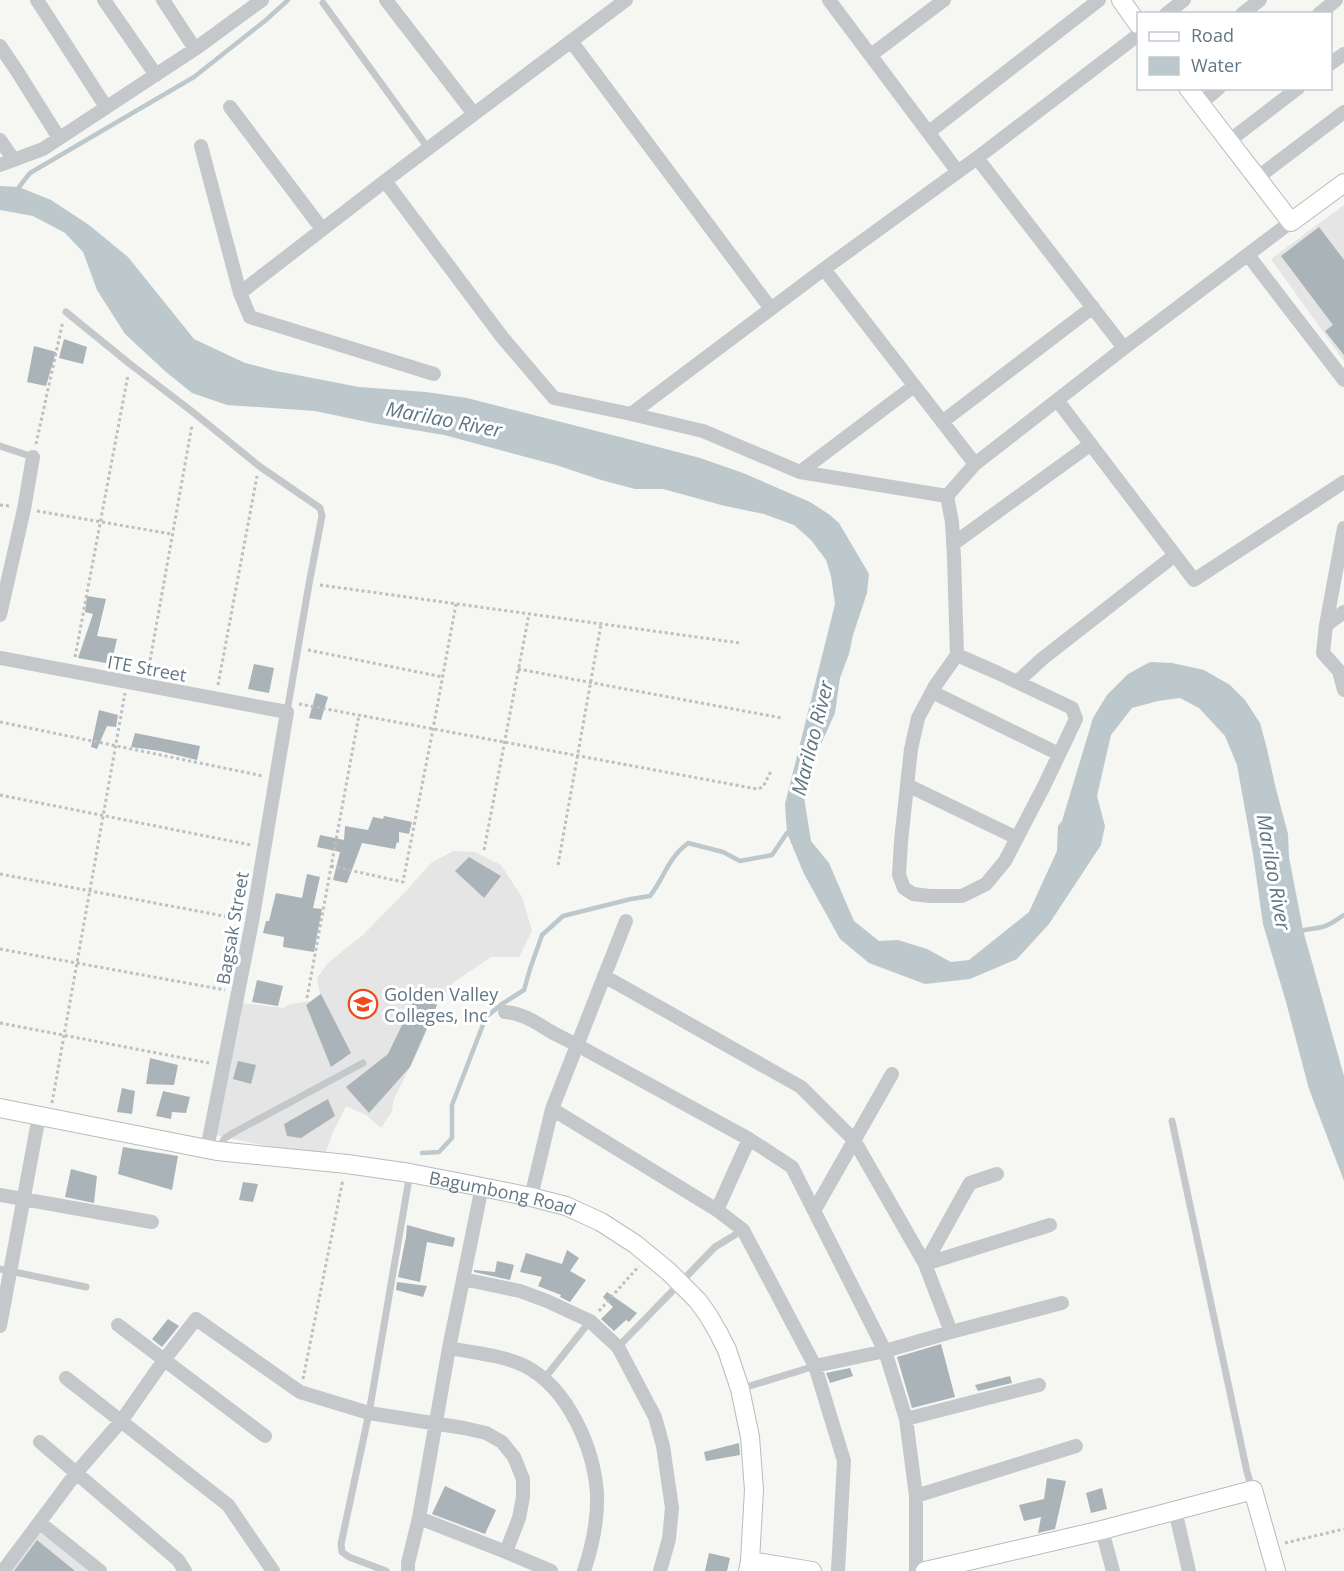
<svg xmlns="http://www.w3.org/2000/svg" width="1344" height="1571" viewBox="0 0 1344 1571" font-family="'Open Sans',sans-serif">
<style>
.built{fill:#e4e5e4}
.water{fill:#bcc8cc}
.lines{fill:none;stroke-linecap:round;stroke-linejoin:round}
.stream{stroke:#bcc8cc;stroke-width:4.5}
.building{fill:#aab3b8}
.secondary-casing{stroke:#b6bcc0;stroke-width:20}
.path{stroke:#bdc0c2;stroke-width:3;stroke-dasharray:3 3;stroke-linecap:butt}
.lane{stroke:#c4c8cb;stroke-width:7}
.street{stroke:#c4c8cb;stroke-width:14}
.secondary{stroke:#fff;stroke-width:18}
.labels{text-anchor:middle;dominant-baseline:central;stroke-width:6;stroke-linejoin:round;paint-order:stroke}
.street-label{font-size:18px;fill:#637786;stroke:#fff}
.poi-label{font-size:18px;fill:#637786;stroke:#fff;text-anchor:start}
.water-label{font-size:20px;font-style:italic;fill:#5f7982;stroke:#fff}
</style>
<rect width="100%" height="100%" fill="#f6f6f3"/>
<!-- built -->
<path class="built" d="M1344,205v156l-73,-102z
M453,851l22,1 26,13 21,32 10,34 -13,26h-28l-37,25 -17,23 -17,42 -27,54 -1,10 -11,17 -15,-13 -20,-9 -13,26 -9,26 -109,-23 26,-132 42,5 8,-4 19,-3 10,-7 -3,-16 11,-15 36,-29 41,-42 26,-29z
M39,1532l58,39h-88z"/>
<!-- water -->
<path class="water" d="M0,186l19,1 32,13 38,25 39,32 66,82 51,24 31,8 83,16 67,5 41,6 157,40 76,20 43,15 67,29 20,13 9,8 30,51 -2,19 -14,42 -4,19 -9,24 -5,35 -18,40 -10,16 -4,22 8,50 18,22 25,58 25,20 19,-1 29,9 24,13 18,-2 60,-48 28,-61 1,-25 4,-5 31,-103 14,-23 21,-21 22,-12 22,1 32,7 26,15 15,15 15,23 7,26 9,40 12,45 1,23 14,73 41,146v105l-35,-92 -23,-87 -23,-78 -10,-70 -16,-89 -12,-29 -26,-28 -19,-10 -22,3 -26,7 -21,27 -14,61 8,30 -4,19 -52,79 -32,35 -47,20 -45,5 -56,-21 -29,-24 -36,-65 -17,-41 -2,-29 50,-200 -4,-28 -5,-16 -15,-20 -17,-15 -30,-11 -39,-8 -62,-17h-28l-34,-9 -45,-15 -112,-30 -72,-12 -57,-12 -88,-6 -35,-12 -26,-21 -41,-38 -28,-44 -14,-38 -18,-19 -32,-17 -33,-6z"/>
<g class="lines">
<!-- stream -->
<path class="stream" d="M18,191l1,-4 11,-14 164,-96 72,-57 22,-20
M1297,932c8,-3 17,-3 25,-5 9,-2 15,-8 22,-12
M422,1153l17,-1 13,-14v-33l34,-88 16,-13 22,-14 6,-21 12,-34 21,-19 68,-17 19,-3c15,-19 17,-37 38,-53l35,9 17,9 32,-6 15,-22"/>
</g>
<!-- building -->
<path class="building" d="M1319,227l25,33v95l-19,-24 8,-6 -52,-69z
M64,339l23,8 -4,17 -24,-6z
M34,346l22,6 -10,34 -19,-4z
M87,596l19,3 -9,37 20,3 -6,25 -33,-6 15,-44 -8,-2z
M254,664l20,4 -5,25 -21,-4z
M316,693l12,4 -7,23 -12,-2z
M99,710l19,5 -2,12 -9,-1 -10,23 -6,-2z
M135,733l65,13 -3,14 -37,-9 -29,-4z
M384,816l28,6 -3,12 -10,-2v11l-2,-1 -2,7 -33,-6 -15,40 -14,-3 7,-28 -23,-5 3,-12 24,5 1,-14 23,4 5,-13 10,2z
M469,857l32,19 -17,22 -29,-27z
M307,874l13,3 -7,31 9,1 -8,43 -31,-5 1,-10 -21,-4 3,-12h3l7,-28 26,5z
M257,980l26,6 -5,20 -26,-4z
M321,994l30,59 -20,14 -25,-62z
M416,996l21,9 -27,62 -41,46 -23,-26 42,-33z
M150,1058l28,7 -4,20 -28,-1z
M238,1061l18,4 -5,19 -18,-5z
M122,1088l13,3 -3,23 -15,-2z
M163,1091l27,6 -4,16 -14,-1 -1,7 -15,-3z
M328,1099l7,17 -34,22 -14,-2 -3,-12z
M123,1147l55,9 -6,34 -54,-16z
M71,1169l26,7 -3,27 -29,-6z
M243,1182l15,2 -5,18 -14,-2z
M407,1225l48,13 -2,9 -26,-5 -7,40 -22,-5 8,-40z
M567,1250l12,8 -9,13 16,9 -16,22 -10,-5 1,-2 -23,-9 4,-9 -22,-5 6,-19 36,11z
M497,1261l17,4 -4,15 -36,-8v-2l21,2z
M397,1282l30,4 -4,11 -27,-7z
M607,1292l30,21 -8,9 -3,-2 -12,11 -13,-12 12,-12 -10,-10z
M168,1319l11,7 -17,21 -10,-8z
M941,1344l14,53 -43,11 -15,-51z
M850,1368l3,8 -23,7 -4,-10z
M1010,1376l2,7 -34,8 -3,-6z
M739,1443l1,12 -34,6 -2,-9z
M1047,1478l19,3 -11,48 -17,4 3,-16 -17,4 -5,-16 25,-6z
M445,1486l51,24 -11,24 -53,-20z
M1102,1488l5,21 -16,4 -5,-20z
M37,1540l38,31h-61z
M709,1553l21,5 -3,13h-22z"/>
<g class="lines">
<!-- secondary casing -->
<g class="secondary-casing">
<g id="secondary">
<path d="M1121,0l17,24"/>
<path d="M1188,88l103,134 53,-39"/>
<path id="s1" d="M0,1108l217,43 130,13 63,9 72,14 49,10 35,9 35,16 34,22 33,27 30,30 10,14 10,17 9,18 13,39 10,48 4,53 -4,71 -2,10"/>
<path d="M750,1561l62,10"/>
<path d="M925,1571l177,-41 151,-40 23,81"/>
</g>
</g>
<!-- path -->
<path class="path" d="M36,444l27,-123
M0,505l10,1
M37,511l135,23
M320,585l420,58
M308,650l135,27
M75,657l53,-282
M518,669l264,49
M148,672l44,-247
M218,685l39,-209
M299,704l458,85 6,-2 8,-16
M0,722l263,54
M0,795l251,50
M484,850l45,-236
M558,865l43,-241
M331,866l72,16 30,-153 23,-125
M0,874l240,45
M0,949l225,41
M307,998l52,-283
M0,1023l209,40
M52,1103l73,-410
M599,1311l40,-45
M303,1379l40,-200
M1285,1543l59,-14"/>
<!-- lane -->
<path class="lane" d="M323,3l105,145
M66,312l64,52 64,49 65,53 61,42 2,8 -1,5 -12,63 -22,128
M0,446l33,11
M1172,1121l75,351 5,16
M218,1149l7,-11 8,-5 130,-70
M0,1269l86,18
M618,1347l97,-100 28,-17
M544,1379l46,-58
M740,1389l75,-23
M386,1571l-37,-14 -7,-5 -1,-8 28,-131 41,-240"/>
<!-- street -->
<path class="street" d="M37,0l69,107
M104,0l52,75
M163,0l32,49
M386,0l88,114
M829,0l129,172
M1166,14l18,-14
M1242,14l18,-14
M1319,14l17,-14
M571,41l200,268
M0,46l17,25 42,67
M871,55l73,-55
M1330,64l14,-10
M1200,104l19,-16
M230,107l92,122
M929,132l170,-132
M0,140l14,20
M1229,141l69,-53
M201,146l39,147
M977,158l147,190
M0,165l43,-16 152,-100 67,-49
M1257,178l87,-66
M385,181l117,156 52,61 77,16 72,17 97,41 147,24
M1248,255l96,125
M824,269l151,195
M434,374l-184,-57 -10,-24 145,-112 241,-181
M1057,400l137,180 150,-98
M631,414l193,-145 153,-111 161,-123
M942,422l151,-115
M800,472l114,-86
M947,496l5,26 2,35 3,98 -22,31 -17,32 -7,31 -10,92 -2,34 5,13 9,6 17,2h32l24,-12 19,-23 39,-75 32,-67 -4,-11 -74,-35 -41,-18
M947,496l28,-32 149,-116 167,-126
M1344,528l-18,97 -3,28 16,18 5,19
M953,544l138,-100
M0,615l24,-106 9,-52
M1326,625l18,-13
M0,658l287,54 -35,210 -45,227
M1017,682l25,-23 133,-104
M932,692l127,62
M907,785l110,53
M604,976l197,111 53,53 71,124 26,68
M505,1012c17,1 30,10 45,19 8,5 18,9 27,14l172,94 43,28 93,184 21,68 10,77v75
M552,1109l165,101 26,20 72,136 29,95 -6,110
M0,1195l152,27
M531,1197l21,-88 74,-188
M717,1210l32,-71
M814,1211l78,-137
M925,1264l125,-39
M925,1264l45,-81 27,-9
M463,1279l57,12 27,10 43,20 28,26 37,70 8,29 9,62 -3,31 -9,32
M118,1325l147,111
M0,1326l39,-210
M449,1348c26,5 53,7 76,18 43,22 69,82 72,128 1,26 -5,53 -13,77
M815,1366l70,-15 66,-19 111,-29
M66,1378l162,127 45,66
M906,1419l133,-34
M40,1442l138,118 7,11
M916,1496l160,-50
M1175,1510l14,61
M419,1518l87,34 45,19
M40,1523l60,48
M1102,1530l11,41
M3,1571l74,-99 45,-52 42,-60 32,-41 104,73 69,21 95,15 22,5 16,9 12,15 9,22v18l-4,21 -13,34
M408,1571v-8l11,-45 30,-170 33,-161"/>
<!-- secondary -->
<use href="#secondary" class="secondary"/>
</g>
<!-- icons -->
<defs>
<g id="school-ring" transform="scale(1.5)"><circle r="9.5" fill="#fff" stroke="#ed4b1c" stroke-width="1.5"/><path d="M0-5L7-2L0 1L-7-2ZM-4 1L0 2.5L4 1V4Q0 6-4 4Z" fill="#ed4b1c"/></g>
</defs>
<g fill-rule="evenodd">
<use href="#school-ring" x="363" y="1004"/>
</g>
<g class="labels">
<!-- street labels -->
<g class="street-label">
<text transform="translate(147 668) rotate(10)">ITE Street</text>
<text transform="translate(232 928) rotate(-80)">Bagsak Street</text>
<text stroke="none"><textPath href="#s1" startOffset="510">Bagumbong Road</textPath></text>
</g>
<!-- poi labels -->
<g class="poi-label">
<text x="384" y="994">Golden Valley<tspan x="384" dy="21">Colleges, Inc</tspan></text>
</g>
<!-- water labels -->
<g class="water-label">
<text transform="translate(444 419) rotate(11)">Marilao River</text>
<text transform="translate(812 738) rotate(-76)">Marilao River</text>
<text transform="translate(1274 872) rotate(80)">Marilao River</text>
</g>
</g>
<!-- legend -->
<rect x="1137" y="12" width="195" height="78" fill="#ffffff" stroke="#c1c9cf" stroke-width="1.5"/>
<rect x="1149" y="32" width="30" height="9" fill="#ffffff" stroke="#c1c9cf" stroke-width="1.5"/>
<text x="1191" y="42" font-size="18" fill="#637786">Road</text>
<rect x="1149" y="57" width="30" height="18" fill="#bcc8cc" stroke="#c1c9cf" stroke-width="1.5"/>
<text x="1191" y="72" font-size="18" fill="#637786">Water</text>
</svg>
